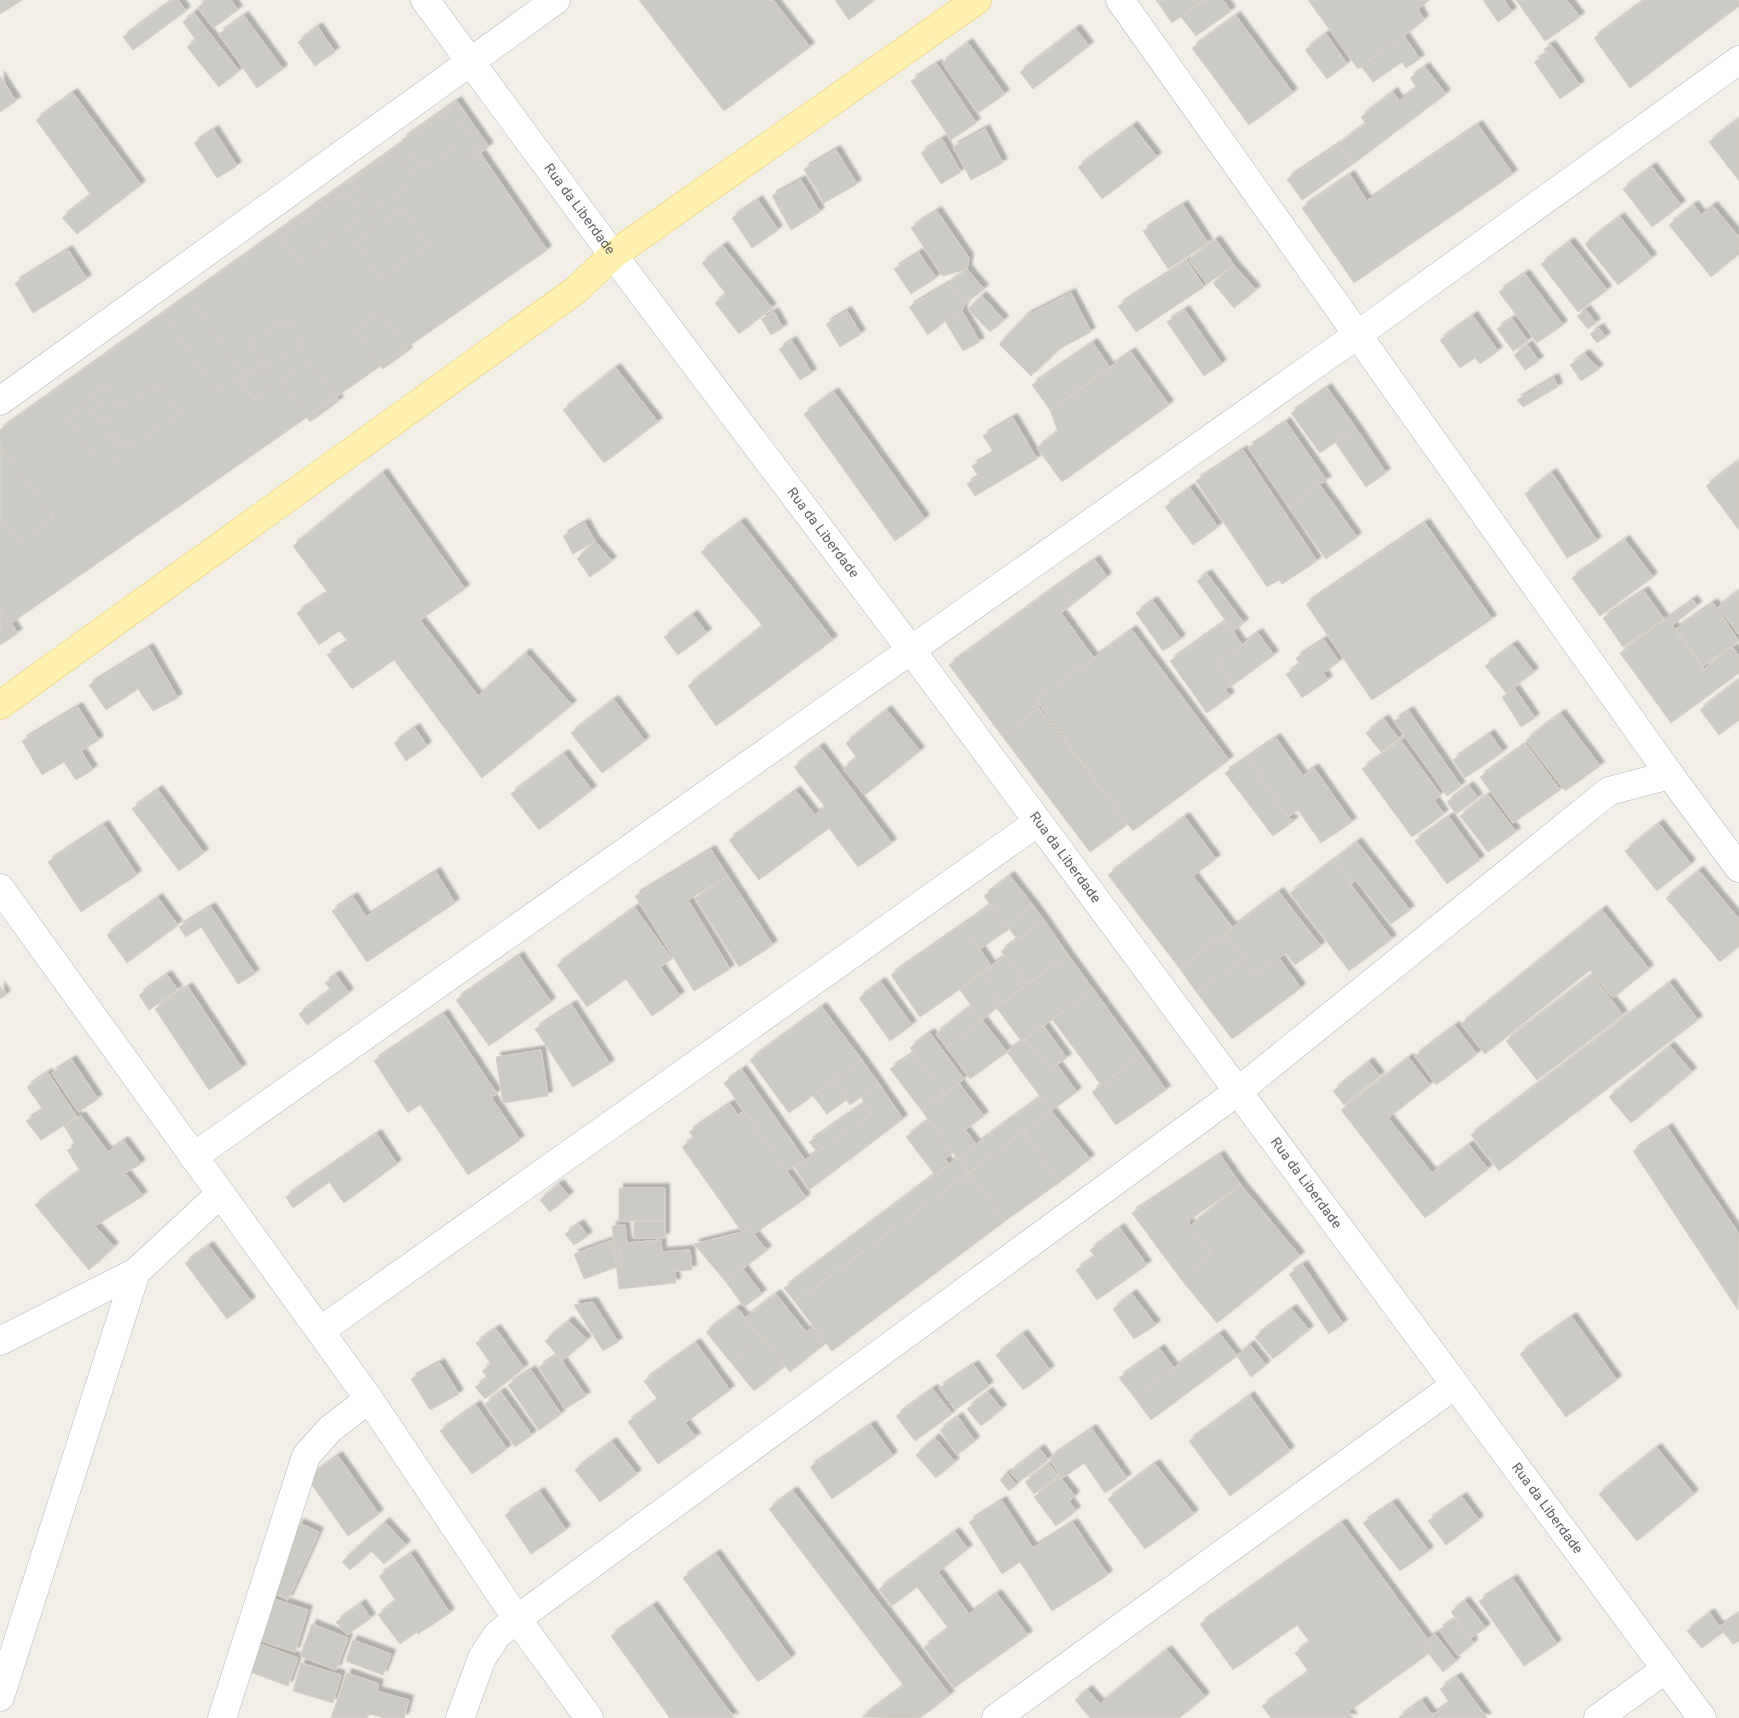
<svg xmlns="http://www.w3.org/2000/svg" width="1739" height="1718" viewBox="0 0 1739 1718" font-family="Overpass,sans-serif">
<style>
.building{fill:#cccac5;stroke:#d6d1c6;filter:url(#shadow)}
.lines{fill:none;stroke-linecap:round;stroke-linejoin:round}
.minor-casing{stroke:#b5b8bc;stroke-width:29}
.major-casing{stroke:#f2c960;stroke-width:29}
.minor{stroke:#fff;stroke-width:28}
.major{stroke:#fff2af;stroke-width:28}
.labels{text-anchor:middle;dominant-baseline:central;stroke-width:4;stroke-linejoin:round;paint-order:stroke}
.street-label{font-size:14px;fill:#5f6368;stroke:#fff}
</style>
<defs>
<filter id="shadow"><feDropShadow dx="4.5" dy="-4.5" stdDeviation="1" flood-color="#0004"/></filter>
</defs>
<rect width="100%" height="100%" fill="#f1efe8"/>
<!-- building -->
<path class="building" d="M0,0h22l-22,14z
M173,0h5l8,11 -53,39 -10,-13z
M208,0h23l7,10 -25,18 -15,-21z
M639,0h134l37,47 -86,64z
M835,0h39l-25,20z
M1156,0h48l-32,23z
M1205,0h18l8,11 -35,25 -15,-19z
M1308,0h121l-11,9 6,11 -20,16 -46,33z
M1483,0h21l8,12 -14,10z
M1516,0h51l13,17 -35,24z
M1645,0h93l1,6 -109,82 -36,-50z
M194,13l45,58 -20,16 -32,-40 9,-7 -13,-18z
M244,16l39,53 -26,19 -38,-54z
M1236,16l57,77 -44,32 -57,-77z
M318,27l17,25 -20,14 -17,-24z
M1076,29l13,17 -56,43 -13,-17z
M1326,34l21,30 -20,15 -22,-29z
M1404,36l16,23 -14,9 -4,-6 -29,20 -12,-16z
M968,43l37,51 -27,19 -36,-50z
M1551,45l29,40 -20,14 -26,-37 13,-8 -3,-5z
M937,64l39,59 -25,17 -40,-59z
M1425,67l21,27 -93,70 -15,-19 28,-21 -5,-7 32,-25 6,9 18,-13 -7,-10z
M0,76l16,25 -16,11z
M73,93l68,92 -64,49 -15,-16 29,-23 -55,-75z
M457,101l32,46 -23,14 -10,-15 -33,23 -21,-29z
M450,109l97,141 -547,381v-201z
M1739,119v62l-30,-39z
M1478,125l35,49 -159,109 -52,-75 48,-33 17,26z
M1133,126l24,31 -55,42 -24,-32z
M985,129l18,34 -32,17 -18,-33z
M214,130l23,36 -20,12 -23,-35z
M942,139l19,33 -20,12 -20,-31z
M1338,145l15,19 -51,36 -15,-21z
M836,150l21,34 -33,19 -20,-34z
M397,151l21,29 -46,31 -21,-30z
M1652,167l29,38 -29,22 -29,-38z
M801,180l19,32 -29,18 -19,-34z
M346,192l17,24 -65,46 -17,-24z
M758,200l20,30 -26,18 -20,-30z
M1183,205l25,38 -40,26 -25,-38z
M1694,205l7,10 12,-9 26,31v17l-28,23 -42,-52z
M403,208l25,37 -47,33 -26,-36z
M937,211l32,47 -2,11 -24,7 -32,-48z
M1620,217l32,41 -34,27 -33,-41z
M1216,240l18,25 -27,19 -18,-24z
M1570,242l37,48 -29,22 -37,-48z
M723,246l49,62 -33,26 -24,-31 11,-9 -24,-31z
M68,250l19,29 -54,34 -18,-30z
M919,253l17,25 -25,16 -17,-25z
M1187,261l17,26 -68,45 -18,-26z
M1234,265l22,25 -22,18 -21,-25z
M967,269l17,20 -19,15 -17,-20z
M1525,274l38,51 -26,18 -38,-51z
M948,284l17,20 -3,7 -17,10 -17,14 -19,-28z
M1071,293l20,39 -32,17 -33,-33z
M982,296l22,24 -14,12 -22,-23z
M197,307l46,67 -26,18 -46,-67z
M1185,310l37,54 -18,12 -37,-54z
M1586,310l10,13 -8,6 -11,-13z
M381,311l27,40 -25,18 -28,-41z
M847,311l14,23 -21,13 -14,-23z
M962,311l18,31 -17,9 -18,-30z
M774,312l9,16 -12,7 -10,-16z
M1026,316l33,33 -28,27 -32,-32z
M1473,316l25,35 -18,13 -5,-6 -15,10 -20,-28z
M289,319l14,26 -39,22 -15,-26z
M1512,319l16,22 -15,10 -16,-22z
M1599,328l7,9 -9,6 -7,-9z
M792,341l20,32 -12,7 -21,-31z
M1093,343l18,26 -61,41 -18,-25z
M1528,345l11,16 -14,9 -11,-15z
M1131,352l38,53 -107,77 -25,-34 21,-16 -8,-22z
M1585,354l14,15 -18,12 -11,-16z
M310,360l29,41 -29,21 -29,-41z
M262,367l13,19 -22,14 -12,-20z
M616,368l42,54 -54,41 -41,-53z
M1554,378l4,9 -35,20 -6,-7z
M159,384l22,31 -56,33 -33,-55 14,-8 14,23z
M1327,388l29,40 -36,25 -29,-40z
M834,392l91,127 -30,22 -91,-127z
M88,404l34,52 -20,12 -34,-51z
M1013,418l24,41 -62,37 -8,-12 12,-7 -7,-11 22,-13 -11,-17z
M1286,422l41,59 -8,3 -31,22 -40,-58z
M1356,428l30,45 -20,14 -31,-45z
M0,446l54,72 -35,25 -19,-25z
M1243,450l74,111 -35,23 -3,-4 -12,7 -71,-106z
M1739,461v69l-33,-44z
M383,473l82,116 -45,31 58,76 48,-43 46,52 -90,73 -88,-118 -42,29 -25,-34 22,-13 -10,-11 -20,14 -22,-32 31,-20 -35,-47z
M1552,473l45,68 -30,17 -42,-64z
M1319,484l38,53 -31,22 -38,-53z
M1190,488l28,39 -25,18 -28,-38z
M741,522l92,118 -117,86 -28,-40 75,-60 -62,-74z
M585,523l10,18 -22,13 -10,-18z
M1425,523l67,96 -120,81 -66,-96z
M1625,540l28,37 -53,39 -28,-38z
M595,541l17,20 -22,16 -13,-18z
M1095,560l12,17 -33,26 -14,-19z
M1207,574l37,49 -11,8 -36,-50z
M1060,584l14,19 -13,10 33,45 -58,42 3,8 -37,28 -53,-71z
M1644,591l20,28 -41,28 -20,-29z
M1739,591v44l-21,-28z
M1693,600l4,6 -25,19 32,44 29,-21 6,8v17l-68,50 -51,-70z
M1153,601l28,38 -18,12 -27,-38z
M1713,603l26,38 -36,25 -27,-37z
M0,608l18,25 -18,12z
M693,615l14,18 -29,22 -14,-18z
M1225,622l8,9 9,14 -25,18 16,22 -8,4 5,7 -23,17 -37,-52z
M1132,630l97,130 -96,71 -97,-131z
M1258,633l16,22 -41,30 -16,-22z
M1324,640l15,22 -16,11 5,7 -26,18 -16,-24 14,-9 -4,-7z
M1513,645l21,27 -28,21 -21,-27z
M149,648l29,50 -25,13 -15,-22 -32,21 -17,-25z
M1739,680v40l-20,15 -19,-25z
M1515,689l20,29 -14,9 -19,-30z
M614,700l31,41 -43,32 -31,-40z
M78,707l21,33 -18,11 12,19 -17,10 -12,-18 -22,13 -20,-34z
M1039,708l89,116 -38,28 -88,-116z
M887,710l33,41 -55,44 -22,-26 14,-11 -11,-15z
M1409,711l52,75 -14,10 -53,-75z
M1561,714l39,52 -35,25 -39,-51z
M1384,719l15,20 -18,13 -15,-19z
M415,728l12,18 -21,15 -12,-18z
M1490,734l13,18 -38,26 -12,-18z
M1276,738l27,38 11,-8 38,54 -31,21 -23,-33 -10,7 -41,-59z
M1401,741l40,54 -7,5 10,14 -32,23 -50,-68z
M1526,744l34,46 -47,33 -33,-46z
M820,747l72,96 -34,24 -29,-39 -70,52 -30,-40 67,-49 19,24 10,-8 -31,-40z
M564,754l28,36 -53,40 -28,-36z
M1247,758l41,59 6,4 -21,15 -48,-63z
M1469,786l9,12 -22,16 -9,-12z
M158,790l46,63 -25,18 -47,-62z
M1488,795l28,37 -28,20 -28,-36z
M1185,817l31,42 -23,17 40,52 -53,41 -72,-94z
M1449,817l31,43 -33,24 -32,-43z
M1659,824l32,40 -34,27 -32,-40z
M104,825l33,50 -56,37 -33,-50z
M1357,842l53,68 -19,14 -35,-44 -5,4 -18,-23z
M711,850l17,26 -40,24 42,69 -36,22 -59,-95z
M1333,861l59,78 -43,32 -59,-78z
M1699,871l40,48v27l-19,16 -54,-64z
M436,872l19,31 -88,59 -35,-51 21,-14 13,20z
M728,876l45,69 -34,22 -44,-69z
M1010,876l22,28 -26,21 -22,-29z
M1279,892l42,54 -26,19 -9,-12 -29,22 -32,-42z
M158,898l20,27 -51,38 -20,-28z
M1032,904l12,16 -27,19 -11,-14z
M991,905l18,24 -29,20 -17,-24z
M211,907l44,67 -17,10 -37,-57 -15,10 -7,-10z
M635,908l37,51 -12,8 20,29 -28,20 -26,-37 -39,28 -30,-42z
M1602,910l47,59 -36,29 -23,-28 -105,84 -24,-30z
M1044,920l24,35 -41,30 -26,-34z
M963,925l29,42 -72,50 -29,-42z
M1225,933l19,25 -47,35 -17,-24z
M1068,955l25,34 -71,53 -26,-35z
M519,956l32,46 -62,44 -33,-46z
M1005,956l22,29 -25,18 -21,-30z
M1244,958l13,17 22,-17 22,30 -69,51 -35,-46z
M981,973l21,30 -20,17 -23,-31z
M167,975l11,15 -29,20 -10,-15z
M336,975l13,18 -42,32 -8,-11 32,-24 -6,-7z
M1592,975l31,40 -86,65 -31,-39z
M881,982l31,43 -22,16 -31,-43z
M1670,983l28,37 -199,151 -28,-36z
M0,986l6,9 -6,4z
M188,987l54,81 -33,22 -54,-81z
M1093,989l49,67 -41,29 -49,-66z
M572,1005l38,59 -37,23 -38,-58z
M971,1006l11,14 -36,27 -10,-13z
M822,1007l40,53 -73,53 -39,-53z
M444,1014l53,80 -6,3 29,43 -52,35 -48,-71 -12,9 -34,-52z
M982,1020l25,32 -37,27 -24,-32z
M1043,1025l24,33 -18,12 -24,-31z
M1455,1026l22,28 -41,31 -21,-29z
M930,1033l34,46 -20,15 -34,-46z
M1025,1039l24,31 8,-5 20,27 -26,19 -44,-59z
M1670,1046l22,26 -61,51 -22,-26z
M541,1050l7,46 -45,7 -7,-46z
M914,1053l30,41 -22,17 -32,-42z
M1142,1056l24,34 -50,35 -24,-33z
M1409,1058l21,27 -42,33 44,55 37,-28 19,24 -63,49 -84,-108z
M72,1060l26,39 -20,13 -26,-39z
M862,1060l17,24 -29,21 -17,-24z
M1369,1062l11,14 -36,29 -11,-14z
M742,1070l63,90 -18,11 -63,-88z
M48,1073l29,44 -36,23 -15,-19 17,-11 -16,-23z
M833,1081l13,19 -19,14 -14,-18z
M959,1083l25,33 -19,14 11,14 -19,14 -35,-47z
M879,1084l24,35 -94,71 -14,-23 77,-53 -11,-17z
M1041,1097l10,14 -82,62 -12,-15z
M865,1103l7,11 -55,38 -8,-10z
M730,1104l8,11 6,-5 62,88 -52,36 -6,-7 -6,5 -60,-85 12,-9 -5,-6z
M1051,1111l39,48 -30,23 -37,-50z
M81,1116l27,36 16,-11 17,23 -16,9 18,23 -48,30 19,21 -25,23 -54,-65 45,-34 -13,-21 9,-4 -12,-20z
M929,1120l24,32 -8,7 4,6 -14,10 -29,-38z
M1668,1128l71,106 -1,76 -105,-159z
M1023,1132l37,50 -55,39 -36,-48z
M377,1134l20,30 -53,39 -15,-21 -36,26 -7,-11z
M1220,1155l21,30 -52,35v7l22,27 -31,24 -48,-65z
M957,1158l12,15 -174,129 -11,-14z
M969,1173l36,48 -173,130 -37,-49z
M559,1184l10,12 -19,16 -10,-12z
M1241,1185l59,71 -83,67 -37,-45 31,-24 -22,-27z
M619,1188h46v33h-46z
M634,1221h31v17h-31z
M579,1224l9,12 -14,9 -9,-11z
M625,1225l2,18 34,-3 1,12 28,-2 2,20 -17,1 1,12 -57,6 -7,-63z
M748,1227l19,23 -41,32 -32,-38 48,-12z
M1120,1228l27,37 -50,35 -21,-30 19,-13 -5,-7z
M615,1239l10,25 -41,15 -10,-25z
M209,1246l42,55 -24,18 -42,-56z
M1303,1265l40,59 -14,10 -40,-60z
M743,1269l19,25 -18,13 -18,-25z
M776,1294l30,38 7,-5 13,16 -36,29 -45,-54z
M1132,1294l24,31 -22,14 -21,-30z
M593,1302l25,40 -15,9 -29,-46z
M737,1308l26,31 -31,25 -26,-32z
M1292,1309l17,21 -36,29 -18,-22z
M1572,1317l45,63 -51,37 -46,-63z
M569,1321l18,19 -25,21 -17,-20z
M496,1329l28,39 -39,31 -10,-12 13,-9 -6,-7 9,-7 -15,-21z
M1023,1334l27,36 -27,20 -27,-35z
M1220,1334l17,22 -86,64 -17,-23z
M763,1339l22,27 -31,25 -22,-27z
M696,1343l34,47 -45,33 11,14 -38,27 -30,-42 30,-22 -14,-19z
M1250,1345l16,20 -15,12 -14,-21z
M1160,1349l14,19 -40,29 -15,-19z
M559,1354l3,7 24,35 -21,13 -26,-42z
M440,1363l19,31 -29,16 -19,-31z
M974,1365l15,21 -34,24 -16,-22z
M531,1370l30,44 -22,16 -31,-45z
M933,1389l19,25 -37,27 -19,-25z
M501,1392l31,43 -17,12 -30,-43z
M988,1392l14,17 -21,17 -14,-17z
M1250,1396l40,55 -60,45 -41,-55z
M476,1405l31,44 -35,25 -32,-43z
M958,1417l17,24 -18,14 -17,-25z
M871,1425l22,31 -61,43 -22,-32z
M1092,1429l35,49 -22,15 -21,-30 -20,14h-4l-10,-19z
M935,1438l20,24 -19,16 -20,-23z
M612,1442l25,32 -37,28 -25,-32z
M1657,1448l37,46 -57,47 -38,-47z
M1040,1449l8,11 -29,22 -9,-10z
M338,1456l41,58 -31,22 -41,-58z
M1049,1464l9,12 -24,18 -9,-12z
M1155,1464l39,50 -49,35 -37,-50z
M1007,1473l9,12 -7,6 -9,-11z
M1060,1477l15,19 -6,5 7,10 -20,15 -22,-29z
M793,1491l157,204 -30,23 -58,-1 42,-31 -135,-177z
M540,1492l26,38 -35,24 -26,-39z
M1462,1497l17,23 -33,25 -18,-24z
M1002,1501l31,47 40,-25 35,52 -56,36 -32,-49 -18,12 -33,-52z
M1393,1503l36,48 -29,20 -37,-48z
M385,1522l21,23 -22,19 -13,-13 -21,19 -8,-8z
M299,1523l20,9 -31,68 -20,-10z
M1342,1523l93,126 -87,63 5,6h-82l-9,-12 47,-34 -14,-19 15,-11 -13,-17 -64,45 -33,-46z
M955,1532l13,17 -30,23 31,42 28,-20 31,41 -74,53 -30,-41 25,-18 -32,-42 -25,19 -13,-17z
M411,1554l39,59 -32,21 -1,-2 -17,12 -22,-29 18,-14 -17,-25z
M716,1554l75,104 -33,24 -75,-104z
M1513,1579l44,65 -33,22 -45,-65z
M265,1596l43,14 -13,42 -43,-14z
M1465,1601l21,27 -15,10 -20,-26z
M361,1604l10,14 -24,17 -11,-13z
M653,1606l81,112h-64l-59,-82z
M1710,1613l13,19 -21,16 -15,-17z
M1739,1614v27l-6,3 -14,-17z
M1455,1619l16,19 2,6 -15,12 -19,-26z
M312,1624l36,14 -12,32 -36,-14z
M1435,1634l21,27 -13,11 -22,-28z
M353,1640l38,14 -8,21 -37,-14z
M252,1641l46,17 -10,28 -46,-17z
M1167,1650l38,47 -26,21h-89l-15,-18 13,-10 12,14z
M301,1663l40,12 -8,28 -40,-12z
M347,1673l32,11 -2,7 32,9 -5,18h-19l-16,-4 -2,4h-36z
M1457,1677l30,41h-89l24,-17 10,14 18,-12 -10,-14z"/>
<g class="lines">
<!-- minor casing -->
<g class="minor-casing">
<g id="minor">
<path id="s1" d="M425,0l188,255 298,395 791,1068"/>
<path d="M1120,0l550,775 69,93"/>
<path d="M0,401l556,-401"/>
<path d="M0,888l369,511 148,220 72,99"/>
<path d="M193,1157l1164,-822 382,-275"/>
<path d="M320,1331l718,-509"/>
<path d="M0,1341l136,-69"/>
<path d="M0,1697l136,-425 84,-78"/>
<path d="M222,1718l84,-262 24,-27 39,-30"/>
<path d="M460,1718l22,-60 15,-23 20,-16 720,-527 372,-301 61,-16"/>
<path d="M996,1718l459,-333"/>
<path d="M1598,1718l68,-49"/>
</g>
</g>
<!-- major casing -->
<g class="major-casing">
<path id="major" d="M0,705l576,-415 37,-35 364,-255"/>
</g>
<!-- minor -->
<use href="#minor" class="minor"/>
<!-- major -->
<use href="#major" class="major"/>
</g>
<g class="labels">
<!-- street labels -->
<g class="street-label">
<text stroke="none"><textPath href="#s1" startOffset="260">Rua da Liberdade</textPath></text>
<text stroke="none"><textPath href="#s1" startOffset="665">Rua da Liberdade</textPath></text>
<text stroke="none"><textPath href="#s1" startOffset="1070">Rua da Liberdade</textPath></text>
<text stroke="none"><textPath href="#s1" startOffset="1475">Rua da Liberdade</textPath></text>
<text stroke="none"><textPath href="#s1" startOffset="1880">Rua da Liberdade</textPath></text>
</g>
</g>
</svg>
